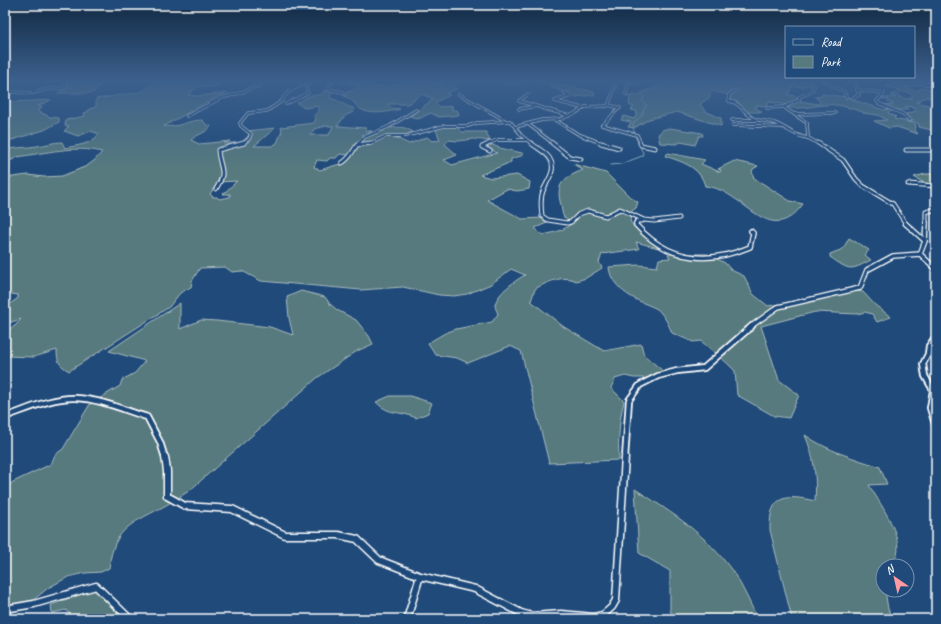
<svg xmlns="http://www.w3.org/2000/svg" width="941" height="624" viewBox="0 0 941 624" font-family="Caveat,sans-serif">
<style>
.green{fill:#577a7e;stroke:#abbcbe;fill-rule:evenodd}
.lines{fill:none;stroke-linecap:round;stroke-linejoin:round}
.stream{stroke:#8eafc5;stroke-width:1}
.street-far4-casing{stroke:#fff;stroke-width:3.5}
.street-far3-casing{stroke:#fff;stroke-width:5}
.street-far2-casing{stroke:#fff;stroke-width:6}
.street-far1-casing{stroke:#fff;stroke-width:8}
.street-casing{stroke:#fff;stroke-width:9}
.street-far4{stroke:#1f4a7a;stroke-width:2}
.street-far3{stroke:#1f4a7a;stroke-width:3}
.street-far2{stroke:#1f4a7a;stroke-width:3.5}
.street-far1{stroke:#1f4a7a;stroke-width:4.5}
.street{stroke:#1f4a7a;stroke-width:6}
</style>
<rect width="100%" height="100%" fill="#1f4a7a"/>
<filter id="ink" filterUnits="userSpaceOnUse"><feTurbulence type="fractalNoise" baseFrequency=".025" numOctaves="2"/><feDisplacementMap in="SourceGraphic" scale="8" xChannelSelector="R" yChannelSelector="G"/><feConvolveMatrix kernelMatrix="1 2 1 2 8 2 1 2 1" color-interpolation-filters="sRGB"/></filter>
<g filter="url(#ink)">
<!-- green -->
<path class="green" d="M69,80h36l-7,4 -1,1 3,2 -8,6h-34l14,-6 -6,-2z
M152,80h58l11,4 -8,3 -14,-1 -11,9 9,1 31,-3 -10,3 -54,30c16,2 23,-6 38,-6l5,5 4,1c-4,7 -14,8 -20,14l8,4 31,-3 -6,2h17l8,-8 -2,-4 28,-3 -21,18h18l5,-3 5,-12 -1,-4 33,-4 2,-4 -2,-3 6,-8 -2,-2 -14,2 -7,-5 13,-7 12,-2 2,-4 8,3 -2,2 1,4c8,0 12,7 22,9l1,4 -8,3 -9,11 29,2v3h6l-10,4 2,2 6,-4 14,-2 3,-3c12,0 15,-3 26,4l-17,6 13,6 18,-7 5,4 8,-1 -5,-13 20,-2 7,7h24l4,9 -16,-2 -16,2 -10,-1 -3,4 12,11 -13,5 8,5 45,-12 -11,-7 4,-2 10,4 22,5 2,2 -13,4v3l-31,13 11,3 26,-3 13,7 -1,7 -12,2 -10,-2 -20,11 35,19 19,-1 6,5 -12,5 7,7c11,-2 21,-4 29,-11 -9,-8 -8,-7 -10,-19 -6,-21 2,-27 22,-35l-10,-6 33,9 24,24 8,5 -2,6 -7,5 2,3 -1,5c8,13 19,19 32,28l-26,-7 3,7 -37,5 -3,8 3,6 -16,10 -10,3c-12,-7 -31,2 -41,8l-4,12 33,26 40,24 37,-7 3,11 20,17 -17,6h-13l-9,-2 -10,3 -4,9 13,13c-5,20 -6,38 -5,59l-70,3 -28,-112 -11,-5 -42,17 -11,-5 -21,-3 -8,-12 17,-10 11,-4 36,-7 6,-8c-1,-3 -3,-6 -3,-9 2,-12 21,-25 30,-30l-14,-6 -20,15 -24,10 -13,2 -15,-1 -36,-8 -42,3 -100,-9 -19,-10 -10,1 -7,-5 -25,1 -8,13 -1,6 -11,6 -11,14 -100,64c-10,-6 -12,-9 -12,-21l-23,7 -29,-1v-25l10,-5 6,-7 -16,5v-16l13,-10v-3l-13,-2v-115l23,-3 16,2 18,-1 25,-10 8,-6 7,-8c-27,-7 -57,1 -85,5l-5,3 -7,1v-11c11,-3 21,-2 32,-4 9,-1 16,-4 25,-4l3,6c13,-3 26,-3 34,-14l-8,-3 -13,5 -14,-5 5,-5h-4l1,-6 19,-4 -1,-3 5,-2v-2l7,-2v-8l44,-7c6,-2 7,-7 14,-9zM326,126h7l-4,9h-19l4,-6zM340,154l8,1 1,1 -6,7 -23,7 -6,-3 3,-7 10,1 3,-3h6zM237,181l-14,13h7v3l-11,2 -2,-2h-4l-3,-3 8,-12z
M340,80h28l-10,5 26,2 19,-4h23l17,3 -1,-6h21l-11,6 5,3 -11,4 4,2 -15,7 4,5 14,-1 -2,3 7,2 1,4 -20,2 -8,-4 -13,6 -8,-3 24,-17 -13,-5 -13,10h-20l2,4 10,1c-10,3 -28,6 -38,1 -7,-4 -9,-11 -18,-14l2,-4 8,-2 3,-4 -19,-5z
M496,80h53l11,5 35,7 -1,3 -20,2 -25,-11 2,-2 -20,-3 -23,4z
M667,80h64v2l21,2 27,-1 -2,-2 33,-1 3,6 -9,-1v2l-11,-1 -5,8 9,3 1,3 -11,5 -17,-3 -4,4 -10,-1v3l6,4h-16l-8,-10 -8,-2 -1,-5 -17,-4 -2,1v5l-10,7 5,7 16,7v8l-44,-14 -28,7 -15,9 -6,-1 3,-5 -10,-2 3,-4 10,3 3,-5 -1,-3 -5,-1 3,-3 -5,-2 1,-8 -4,-1 12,-1c10,-8 22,-3 29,-15z
M915,80l-2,2 2,1 -9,2 2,2 -1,1 9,3 9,-4 4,2h7v10l-10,-2 -10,5 20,5v24l-17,-4v-3l-12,-6 -1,-4 10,-3v-2l-8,-3 -3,1 3,1 -1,2h-12l-14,-6 12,1 -1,-2 -4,-1 1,-2 -8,-2 15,-1 -5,-2 3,-2 6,2 -1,2 8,2 5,-1v-4l-2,-1 -14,-2 4,-1 -14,-4c11,-2 17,-6 29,-6z
M822,94l32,4 2,3 28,9 7,-1 3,2h-4l-2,2 8,4h-2v2l20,4 2,2 -1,5 3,4 -21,-7 -8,1 -15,-7 13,-1 -9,-5 -15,-2v-1c-14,-4 -25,-9 -40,-7 -10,1 -24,5 -36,2l12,-6 20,3 1,-3 -5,-4 7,-1z
M5,97l8,5 38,-2 -13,6 4,1 -4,4 12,6 9,1v4l-15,8 -39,12z
M670,128l32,5 1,3h-4l-4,9 -14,-3 -5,2 -16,-1 -2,-8c3,-5 6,-6 12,-7z
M668,153l37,7 -4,4 19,8 1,-2 -3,-1 16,-8 24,5 -5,3 -1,3 2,6 36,23 13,3c-34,47 -59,-15 -98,-18 -5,-19 -22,-24 -40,-30z
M925,174h11v10l-12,-1 -10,-6z
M849,238l20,12 -4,5 6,5c-21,11 -21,11 -41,-3v-3l13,-5z
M668,254h39l18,9 6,7 13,6 9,18 15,12 88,-15 7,1 12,13 16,12 -14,5 -5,-8 -7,-2 -8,2 -42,-2 -54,14 18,54 20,15 -10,23 -15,-2 -37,-21 -2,-24 -8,-8 -26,-22 -8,1 -21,-9c-3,-8 -8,-18 -15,-24 -5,-3 -12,-5 -18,-8 -13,-6 -29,-18 -30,-34l30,-2 18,2 2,-8 11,-1z
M301,291l24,6 5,7 7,6 19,10 13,16 4,8 -16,7 -40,27 -128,113c-7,4 -14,9 -21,13 -33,19 -54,21 -59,64l-8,4 -16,1 -17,4 -20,11 -17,14 -26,4v-118l8,-6 38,-18 4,-9 8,-6 27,-45 30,-18 2,-6 13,-7 10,-12 -36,-10 71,-48v26l21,-9 16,1 53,6 23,8 -4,-17 -2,-21z
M390,396h20l22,7 -4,10 -12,5c-17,-8 -26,-2 -40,-16z
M805,435c23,16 48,23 75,32l7,17 -18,1c10,17 34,50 28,70 -2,4 -5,7 -7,11h-7v24h2l3,19 4,10h-100l-22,-89c-1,-35 15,-36 45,-29 2,-24 -1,-45 -10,-66z
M635,489c39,25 71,45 98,83 10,14 17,32 25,47h-84l-4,-9v-39l-31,-18z
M94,589l29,30h-50l-7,-9 -14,3 -1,-8z"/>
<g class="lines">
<!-- stream -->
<path class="stream" d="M635,134c-6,-15 2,-10 7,-20 2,-4 2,-6 5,-9l-5,-4 2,-4 -2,-2c7,-7 16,-8 23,-15
M611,165l10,-1 21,-8 1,-3 -8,-17"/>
<!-- street-far4 casing -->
<g class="street-far4-casing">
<path id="street-far4" d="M332,80l1,2 -6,4v3l16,3 2,2
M428,80l13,2
M824,80l5,5 15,6 2,6
M907,86l9,-3 20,2
M9,88l2,4 22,1 14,-4 18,-1v-8
M736,90l-7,5v6c12,2 14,11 24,17 7,4 14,2 21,5 12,4 21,14 34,15l-1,-15 -22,-15
M857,90l27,3 -7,8 1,2 25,11 7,7
M565,93l6,3 -16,5 27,7
M459,94l47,27
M528,94l-9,7 50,15
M626,94l2,-10 11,-4
M853,98l6,-3 -4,-13 2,-2
M286,104l22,-11 -2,-6 4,-4 -8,-1
M609,105l11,3c-8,5 -10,12 -18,17l35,10 4,9
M767,108l17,-1 15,-7v-3l12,-5 3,-6 -3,-6
M519,109l17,-3
M794,114l41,-1
M187,116l34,-18 16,-4 23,-9 2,-5
M555,120l23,14 26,10
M732,120h24
M528,124l26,20
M733,125l50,2
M515,127l27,-7 19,-1 15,-6 9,-6 23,-1 7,-19 -3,-5 20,-2
M808,138l11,6
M242,144l7,-5 2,-5 -10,-8 -1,-3 8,-10 19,-2 15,-10c2,-8 13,-13 20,-16l-1,-5
M358,144l7,-7 25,-11 26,-16
M369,144l17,-8h20l38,-10h24l9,-3 33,-2 12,15 10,8
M488,144l9,-4h30"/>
</g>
<!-- street-far3 casing -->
<g class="street-far3-casing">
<path id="street-far3" d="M531,143c6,5 16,10 19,16 7,11 -3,22 -7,32 -3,8 -2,17 -1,25l6,4 19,3 4,-1 8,-8 9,-3 18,5 14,-7 24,11 10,1 25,-3
M552,143l18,14 11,2
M601,143l18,5
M640,143l1,2 14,3
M818,143l25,17 13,19 7,7 30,18 13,20
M357,145l14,-2
M906,150h30
M490,151l-8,-4 8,-4
M342,163c11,-7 9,-12 17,-20
M908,184l28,2
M216,189c12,-19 3,-20 2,-39l26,-7
M636,224l1,-3h5
M926,224v-12l10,-3"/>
</g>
<!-- street-far2 casing -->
<g class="street-far2-casing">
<path id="street-far2" d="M636,223v2c32,36 71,40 114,22l3,-14 -2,-2
M905,223l20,18
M920,254l5,-13 1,-18
M920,254l16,15
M750,327l28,-20 82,-19 7,-18 26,-14 27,-2"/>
</g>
<!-- street-far1 casing -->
<g class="street-far1-casing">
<path id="street-far1" d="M936,336l-7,10 -1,8 -5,10 2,12 8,14 -3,18 6,19
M5,417c23,-8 47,-20 71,-19 24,1 48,12 71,19l13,25 5,16
M625,458l4,-58 11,-15 18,-9 19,-5 27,-3 48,-42"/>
</g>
<!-- street casing -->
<g class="street-casing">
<path id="street" d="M165,457l2,14v25l18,10 47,3 53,26h53l19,4 22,21 41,16 55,13 46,24 11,3 29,-2 33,3 9,-2 9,-8 4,-7 9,-143
M5,609l29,-5 62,-18 34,33
M407,619l13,-43"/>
</g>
<!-- street-far4 -->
<use href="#street-far4" class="street-far4"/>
<!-- street-far3 -->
<use href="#street-far3" class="street-far3"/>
<!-- street-far2 -->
<use href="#street-far2" class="street-far2"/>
<!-- street-far1 -->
<use href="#street-far1" class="street-far1"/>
<!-- street -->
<use href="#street" class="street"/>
</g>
</g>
<!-- sky -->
<linearGradient id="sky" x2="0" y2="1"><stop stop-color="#112943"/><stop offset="0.48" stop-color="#3c608d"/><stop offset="1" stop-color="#3c608d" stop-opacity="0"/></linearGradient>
<rect width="941" height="168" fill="url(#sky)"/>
<!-- margin -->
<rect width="941" height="624" fill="none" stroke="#1f4a7a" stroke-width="20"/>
<rect x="10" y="10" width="921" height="604" fill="none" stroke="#fff" stroke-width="1.5" filter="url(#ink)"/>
<!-- legend -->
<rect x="785" y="26" width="130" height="52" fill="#1f4a7a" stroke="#7992af"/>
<rect x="793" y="39" width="20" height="6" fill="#1f4a7a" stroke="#7992af"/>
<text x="821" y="46" font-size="12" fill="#ffffff">Road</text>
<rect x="793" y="56" width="20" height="12" fill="#577a7e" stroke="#7992af"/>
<text x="821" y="66" font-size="12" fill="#ffffff">Park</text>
<!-- north arrow -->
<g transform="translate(895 578) rotate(326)"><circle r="19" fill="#1f4a7a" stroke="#7992af"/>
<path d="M0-3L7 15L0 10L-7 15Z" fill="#ff9aa2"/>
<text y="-6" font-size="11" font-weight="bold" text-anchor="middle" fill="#ffffff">N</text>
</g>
</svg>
